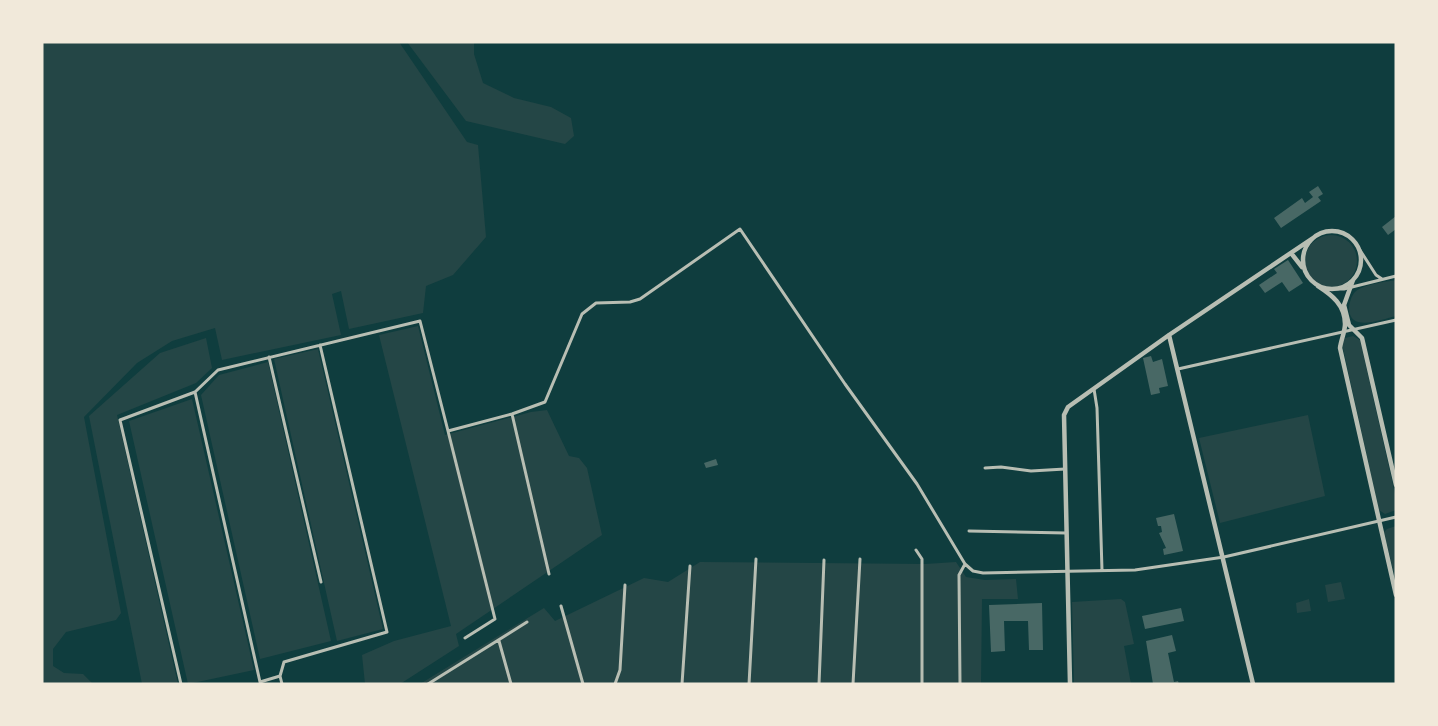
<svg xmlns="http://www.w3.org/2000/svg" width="1438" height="726" viewBox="0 0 1438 726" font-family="'Work Sans',sans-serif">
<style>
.green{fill:#244646}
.building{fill:#486865}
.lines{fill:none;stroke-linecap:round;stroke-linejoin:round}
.minor{stroke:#b8beb3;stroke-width:3}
.tertiary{stroke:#b8beb3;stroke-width:4.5}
</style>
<rect width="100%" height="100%" fill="#0f3d3e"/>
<!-- green -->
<path class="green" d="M42,42h357l68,100 11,3 8,92 -33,38 -27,11 -3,27 -74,16 -8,-38 -9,3 9,41 -119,25 -7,-32 -43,13 -35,22 -53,54 37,196 -5,7 -50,12 -13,17v17l11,7 19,1 10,10h-51z
M407,42h67v12l9,29 31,15 37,9 20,11 3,18 -9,8 -99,-23z
M1305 261a26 26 0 1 1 52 0a26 26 0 1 1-52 0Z
M1396,280v36c-14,3 -46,17 -47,-7 0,-5 2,-13 6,-17 9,-8 30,-10 41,-12z
M418,326l27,109 86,-23 16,-2 22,46 10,2 8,10 15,67 -146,99 3,12 -59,38h-35l-3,-29 32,-14 57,-15 -72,-291z
M1353,336l7,4 36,158v12l-11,4 -6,-4 -37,-166 3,-6z
M206,338l6,30 -16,15 -79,32 61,269h-36l-53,-268 71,-63z
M318,349l65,280 -46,12 -63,-282z
M268,362l63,279 -71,18 -59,-264 18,-20z
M192,399l62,271 -66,14 -59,-263z
M1308,415l17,81 -105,27 -21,-85z
M1396,526v56l-12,-50 3,-3z
M700,562l225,2 31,-2 10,15 19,3 31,-1 2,20h-36l-1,85h-561l124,-76 11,13 89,-43 24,4z
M1341,582l4,17 -17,3 -3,-17z
M1121,599l4,3 9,42 -10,2 7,38h-57l-2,-82z
M1309,599l2,12 -14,2 -1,-10z"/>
<!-- building -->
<path class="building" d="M1318,186l5,8 -5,3 3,4 -40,27 -7,-10 28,-20 3,5 8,-6 -4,-5z
M1396,216v13l-8,6 -6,-8z
M1288,260l15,23 -14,9 -7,-10 -17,11 -6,-8 18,-12 -3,-4z
M1151,356l2,6 9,-3 6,27 -9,2 1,5 -9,2 -8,-37z
M716,459l2,6 -12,3 -2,-5z
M1174,514l9,37 -19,4 -1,-6 3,-1 -7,-15 3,-1 -1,-6h-3l-2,-8z
M1042,603l1,47h-14l-1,-29h-24l1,30 -14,1 -2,-47z
M1181,608l3,13 -39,8 -3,-13z
M1172,635l4,16 -8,2 6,29 4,-1 1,3h-26l-7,-43z"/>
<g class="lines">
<!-- minor -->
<path class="minor" d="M1358,247l18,28 6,4
M1333,289h11l52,-13
M269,357l52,225
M1178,369l218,-49
M1094,389l3,19 5,162
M512,414l37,160
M448,431l47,188 -30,19
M985,468l16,-1 30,4 34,-2
M969,531l97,2
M916,550l6,9v125
M561,606l22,78
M499,641l12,43
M280,676l4,-14 103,-30 -67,-287
M181,684l-61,-264 75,-28
M282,684l-2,-8 -20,6 -65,-290 23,-22 202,-49 28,110 64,-17 33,-12 37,-88 14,-11 34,-1 10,-3 100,-70 105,155 72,100 48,80 8,7 10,2 152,-3 89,-13 172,-40
M428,684l99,-62
M615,684l5,-14 5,-85
M682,684l8,-118
M749,684l7,-125
M819,684l5,-124
M853,684l7,-125
M960,684l-1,-109 6,-11"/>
<!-- tertiary -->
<path class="tertiary" d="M1303 260a29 29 0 1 1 58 0a29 29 0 1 1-58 0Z
M1291,253l11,14
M1353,280l-9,25 5,20 13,13 34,147
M1318,286c14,9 27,19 27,38 0,8 -4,16 -5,24l56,247
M1169,335l84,349
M1070,684l-6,-269 4,-8 101,-72 144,-97"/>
</g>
<!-- border -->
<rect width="1438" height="726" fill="none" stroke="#f1e9da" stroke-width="87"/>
</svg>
